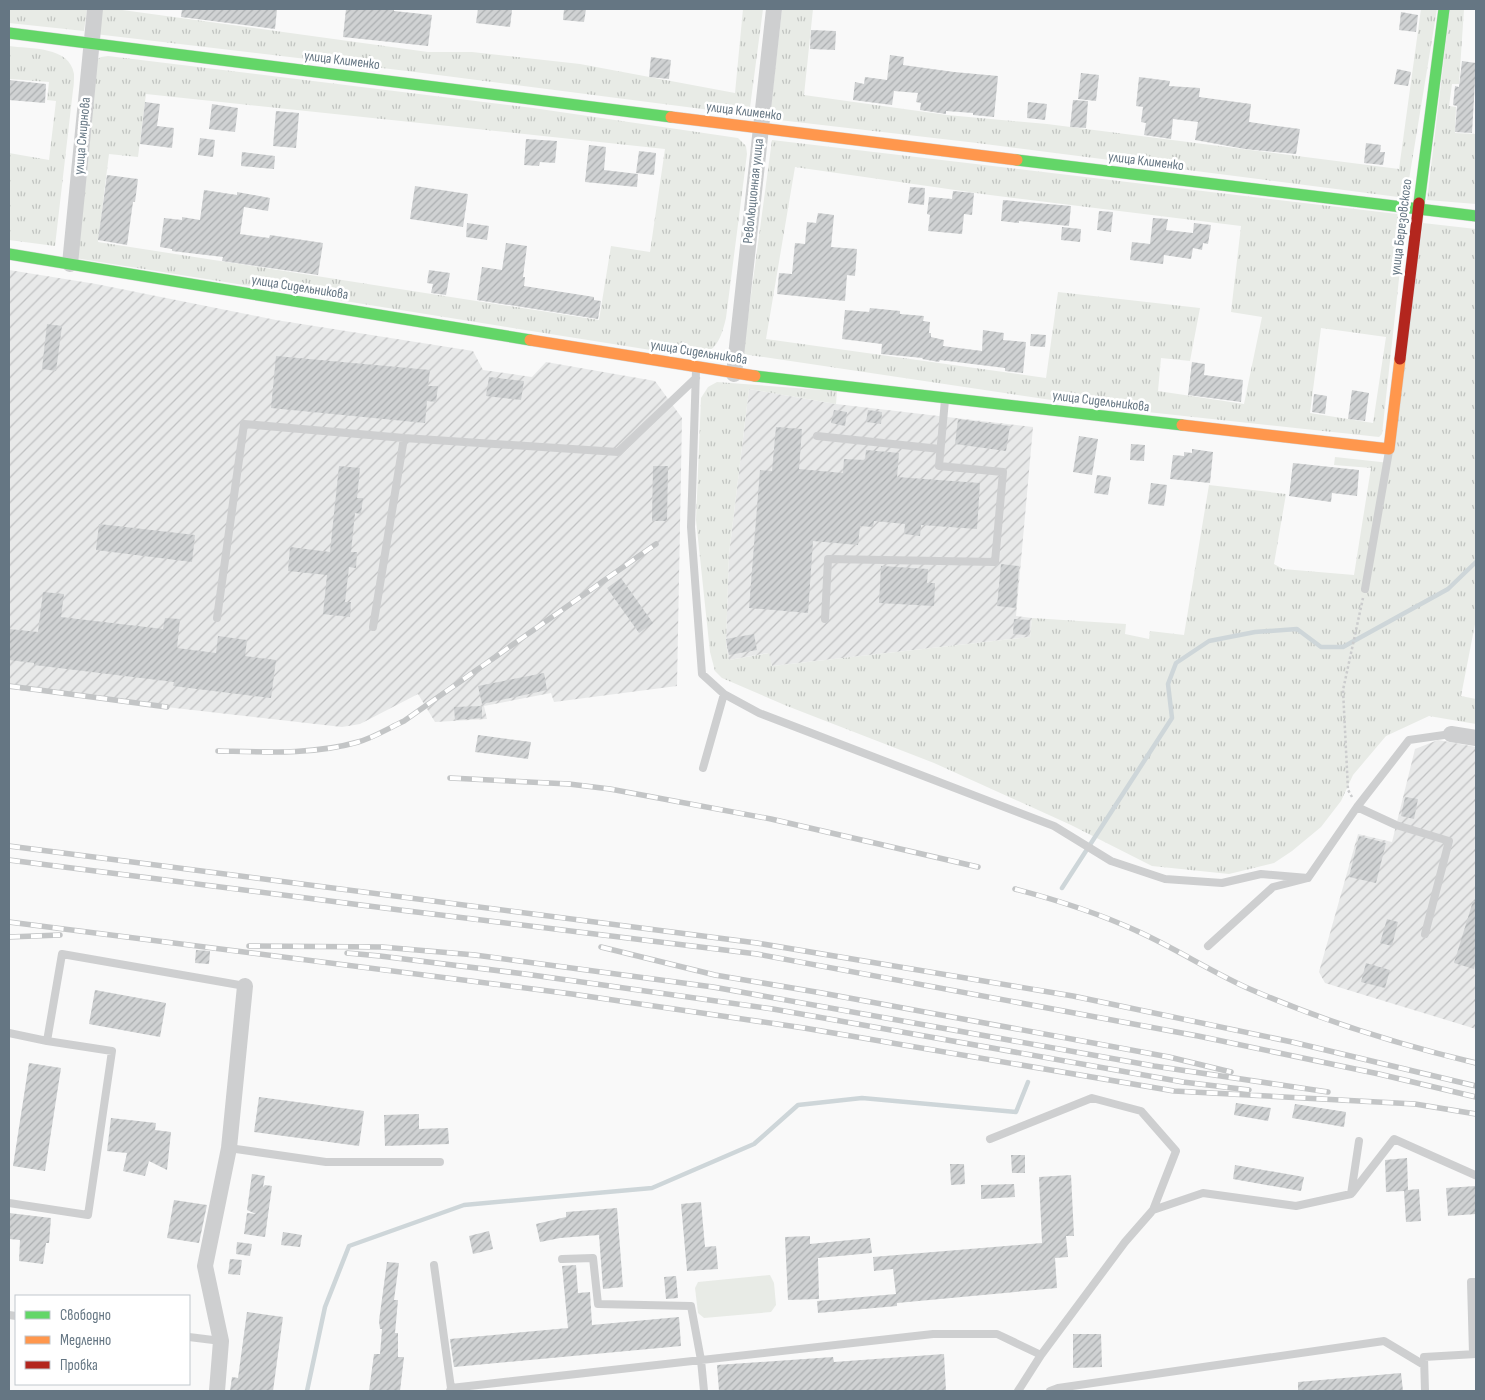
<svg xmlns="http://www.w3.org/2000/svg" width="1485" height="1400" viewBox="0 0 1485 1400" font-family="'Sofia Sans Condensed',sans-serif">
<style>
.industrial{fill:url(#industrial-furrows)}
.grass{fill:url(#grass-tufts);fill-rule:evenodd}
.garden{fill:#e8ebe6}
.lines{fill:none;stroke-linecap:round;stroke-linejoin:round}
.stream{stroke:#ced6d9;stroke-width:4.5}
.building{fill:url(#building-hatch)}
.fast-casing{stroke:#d5d6d7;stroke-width:12}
.slow-casing{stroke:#d5d6d7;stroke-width:12}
.jam-casing{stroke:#d5d6d7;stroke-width:12}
.path{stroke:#cbcccd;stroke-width:2.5;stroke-dasharray:2.5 2.5;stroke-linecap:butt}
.lane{stroke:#cecfd0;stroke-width:8}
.street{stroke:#cecfd0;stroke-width:16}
.fast{stroke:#63d668;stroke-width:11}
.slow{stroke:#ff974d;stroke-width:11}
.jam{stroke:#b3261e;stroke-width:11}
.rail-casing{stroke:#c3c5c6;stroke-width:5.5}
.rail{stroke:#fff;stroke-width:4;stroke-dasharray:11;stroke-linecap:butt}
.labels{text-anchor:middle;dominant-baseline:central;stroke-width:5;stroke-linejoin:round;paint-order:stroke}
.street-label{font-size:14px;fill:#657683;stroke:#fff}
</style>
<defs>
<pattern id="industrial-furrows" width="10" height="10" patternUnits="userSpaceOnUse" patternTransform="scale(1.25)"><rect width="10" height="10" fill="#e8e9e9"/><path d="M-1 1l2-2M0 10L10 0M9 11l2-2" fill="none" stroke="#c0c1c2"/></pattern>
<pattern id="grass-tufts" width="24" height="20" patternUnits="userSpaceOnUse" patternTransform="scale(1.25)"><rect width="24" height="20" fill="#e8ebe6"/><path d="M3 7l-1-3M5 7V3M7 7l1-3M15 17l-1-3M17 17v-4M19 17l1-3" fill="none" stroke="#c0c3c0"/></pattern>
<pattern id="building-hatch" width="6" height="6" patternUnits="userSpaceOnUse" patternTransform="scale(1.25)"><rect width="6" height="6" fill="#d0d2d3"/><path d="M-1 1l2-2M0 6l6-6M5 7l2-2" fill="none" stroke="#acafb1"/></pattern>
</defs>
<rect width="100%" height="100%" fill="#f9f9f9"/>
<!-- industrial -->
<path class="industrial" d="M9,270l87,14 180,36 197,31 10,19 49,7 14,-15 109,19 27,37 -5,268 -123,16 -3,-9 -67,13 3,13 -52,3 -17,-28 -58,30 -18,3 -333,-38z
M749,389l87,15 197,23 -17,189 16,2 -2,19 -258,29 -4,-13 -39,7 -3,-16 3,-90z
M1438,740l38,7v282l-151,-46 -6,-11 39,-138 34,8 23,-93z"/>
<!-- grass -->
<path class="grass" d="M9,9h78l-3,22 -75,-8z
M98,9h17l313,43h44l108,12 155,29 8,-84h20l-14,106 -342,-44 -312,-37z
M782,9h31l-9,86 143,20 100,9 352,45 22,-160h16l-31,189 -429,-55 -198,-23 -6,-6 -2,-8z
M1450,9h14l-5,75h-7l-3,22 7,1 -1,26 21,1v70l-49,-4z
M9,46c21,3 61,0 65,28 0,5 0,11 -1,16l-18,156 -46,-6v-87l40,7 7,-59 -9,-1 2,-18 -39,-3 -1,-2z
M108,56l425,52 205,30 8,8 1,8 -21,164c-7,29 -13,38 -44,37l-607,-97 21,-198 5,-3zM146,94l519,55 -15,103 -39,-6 -12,74 -501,-78 11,-88 29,3z
M772,140l634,75 -24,219 -3,3 -287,-31 -349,-52zM795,167l195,28 251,31 -10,86 31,5 -18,87 -86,-13 3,-33 29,3 10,-53 -142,-16 -12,86 -280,-39zM1321,328l65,9 -13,86 -63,-10z
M1423,223l53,6v390l-15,77 15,3v25l-47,-8 -43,20 -33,39 -12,26 -20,26 -29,24 -18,12 -45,11 -77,-8 -81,-41 -137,-62 -147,-57 -65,-28 -7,-7 -5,-19 -14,-132 5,-122 7,-11 9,-5 120,9 -1,13 -87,-15 -20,165 -3,90 3,16 40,-7 3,13 258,-29 2,-19 94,6 -1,10 24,5 1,-8 34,4 25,-150 77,9 -12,70 9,5 71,6 17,-107 -37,-3 1,-8 55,6z"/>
<!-- garden -->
<path class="garden" d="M770,1275l4,8 2,22 -5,7 -67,6 -6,-5 -3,-25 3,-6z"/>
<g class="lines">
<!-- stream -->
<path class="stream" d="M1062,888l110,-170 -4,-34 8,-21 33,-22 46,-9 42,-3 24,18h22l105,-58 28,-27
M307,1391l18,-84 24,-61 115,-41 188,-17 102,-44 44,-39 64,-7 154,14 12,-30"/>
</g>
<!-- building -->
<path class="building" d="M182,9h95l-2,20 -94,-12z
M346,9h48v2l38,4 -4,31 -85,-9z
M478,9l34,1 -2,17 -34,-4z
M564,9h22l-2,13 -21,-2z
M1401,12l17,3 -2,17 -17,-2z
M811,30l25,1 -1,19 -25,-1z
M890,55l14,2 -1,8 51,7 44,4 -4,41 -21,-2v-2l-27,-2v3l-26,-4 1,-7 -5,-1 2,-9 -24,-2 -2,14 -39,-5 2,-18 9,2 1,-7 22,3z
M651,57l20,3 -2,19 -20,-2z
M1462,61l14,2 -4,70 -17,-1 2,-26 -4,-1 2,-19 4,1z
M1397,69l14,3 -3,14 -14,-2z
M1081,73l18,2 -3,26 -18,-2z
M1139,77l31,4 -1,5 31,2 -1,9 52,7 -2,18 51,7 -4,25 -51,-5 -50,-9 3,-18 -25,-3 -2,20 -27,-4 2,-12 -5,-1 2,-15 -7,-1z
M9,80l37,4 -1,19 -36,-3z
M1073,100l15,1 -2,27 -16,-1z
M145,102l15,2 -3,22 17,2 -2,20 -32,-4z
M1028,102l19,2 -2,16 -18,-2z
M212,104l26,4 -3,24 -26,-3z
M276,111l23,2 -3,35 -23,-2z
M200,138l15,2 -2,17 -15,-2z
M526,139l31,2 -2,22 -15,-1 -1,4 -15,-1z
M1366,143l15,2 -1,7h5l-2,13 -19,-2z
M589,145l17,2 -2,23 34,4 -1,13 -52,-5z
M639,151l17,2 -2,22 -18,-2z
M242,152l33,4 -1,13 -33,-3z
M107,175l31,4 -3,23h-2l-6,43 -29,-5z
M415,186l53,8 -5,33 -53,-8z
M910,187l15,1 -1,17 -16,-2z
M204,190l33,5v-3l33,6 -2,13 -24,-4 -4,27 29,4 1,-3 53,8 -5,32 -96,-14 1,-4 -51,-6v-2l-12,-2 4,-29 18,2v-3l18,3z
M953,191l21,2 -2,22 -8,-1 -2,20 -34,-3 2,-16 -3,-1 2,-17 23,2z
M1003,200l68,6 -2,20 -50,-5v2l-18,-2z
M1099,211l14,1 -2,20 -14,-2z
M818,213l16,2 -3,32 26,2 -2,27 -8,-1 -2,26 -68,-7 2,-21 13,1 3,-31 10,1 2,-22 9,1z
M1153,218l15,1 -2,11 27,3 1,-10 17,2 -3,19 -5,-1 -1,7 -9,-2 -2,11 -27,-4 -1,9 -33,-4 2,-18 18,2z
M467,223l22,3 -2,14 -21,-3z
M1062,227l19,2 -1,13 -19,-2z
M506,243l21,3 -4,31h2l-1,9 70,11v3l7,1 -3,18 -121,-19 5,-33 20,3z
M429,270l21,3 -4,22 -15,-2 2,-9 -6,-1z
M870,308l30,3v3l24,2 -1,5 7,1 -1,11h2v4l13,3 -1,6 39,5 1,-21 21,3 -1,7 23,2 -3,31 -18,-2v-3l-65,-8 -1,2 -17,-3 1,-1 -42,-4 1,-10 -40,-5 3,-29 24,2z
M47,324l15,2 -6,45 -14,-2z
M1031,334l15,1 -1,12 -15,-1z
M276,356l154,14 -2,16h10l-2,16 -9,-1 -2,22 -154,-15z
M1192,362l13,2 -1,11 39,5 -2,22 -53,-7z
M489,377l35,4 -3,19 -35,-4z
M1352,390l17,3 -4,28 -17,-2z
M1314,394l13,2 -2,18 -13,-2z
M834,410l13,2 -2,14 -14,-3z
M868,410l14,2 -1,12 -15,-2z
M958,419l52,7 -4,25 -51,-7z
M776,427l26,2 -3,40 44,4 1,-14 21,1 1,-10 33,3 -2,24 83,6 -3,46 -56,-4 -1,11 -16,-2 1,-10 -31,-3 -1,6 -13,-1 -2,19 -45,-4 -5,72 -59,-5 11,-138 12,1z
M1079,436l19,3 -6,36 -19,-3z
M1131,444l14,1 -1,16 -14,-1z
M1192,449l21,3 -3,31 -40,-4 3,-24 11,1v-4l8,1z
M1293,463l66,7 -2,26 -25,-3 -1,9 -42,-6z
M339,466l21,2 -3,30h6l-2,16 -6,-1 -4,39h6l-1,16 -7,-1 -4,35h6l-1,15 -27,-3 4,-39 -39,-4 2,-24 40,5z
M653,466h15l-1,55h-15z
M1097,475l14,2 -3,18 -14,-2z
M1151,483l16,2 -3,21 -16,-2z
M99,524l96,11 -3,27 -96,-12z
M1001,564l18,2 -3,42 -19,-2z
M881,566l47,3 -1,14h8l-1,23 -55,-3z
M621,578l32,45 -14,10 -32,-45z
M43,592l21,2 -3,23 102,12 2,-11 15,1 -3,29 39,5 2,-17 29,4 -2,16 31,4 -5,38 -98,-12 1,-4 -140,-17v-2l-25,-3v-31l29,3z
M1014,619l16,1 -1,15 -16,-1z
M754,634l3,16 -28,5 -3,-16z
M544,673l3,17 -65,14 -4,-18z
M482,706v12l-27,2 -1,-13z
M478,735l53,7 -3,17 -53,-7z
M1405,797l13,2 -4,20 -13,-3z
M1359,836l27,7 -10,40 -27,-6z
M1473,901h3v61l-2,7 -20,-6z
M1387,919l11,3 -6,24 -12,-3z
M196,950l14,1 -1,13 -14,-1z
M1366,963l24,7 -5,18 -24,-6z
M95,990l71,13 -6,34 -71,-13z
M29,1063l32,5 -16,103 -32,-5z
M259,1097l105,14 -5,35 -105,-14z
M1236,1103l35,5 -3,13 -34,-6z
M1295,1104l51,8 -2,15 -52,-9z
M419,1114v15l29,-1 1,16 -64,2 -1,-31z
M111,1118l45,5 -1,7 16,2 -4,38 -18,-9 -4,15 -22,-5 4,-18 -20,-2z
M1011,1155h14v18h-13z
M1407,1158l1,32 11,-1 2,32 -15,1 -2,-31 -18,1 -1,-32z
M950,1164h14l1,20 -14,1z
M1235,1165l69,12 -3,14 -68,-12z
M252,1174l13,2 -2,11 2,-2 7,1 -7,51 -21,-3 3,-21 9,1 -9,-4z
M1071,1175l3,61h-8l2,21 -13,1 2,30 -160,15v3l-79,7 -1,-12 79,-7 -3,-25 -19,2 -1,-14 169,-14 -3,-66z
M1014,1184l1,13 -34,2v-14z
M1476,1186v28l-28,2 -2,-28z
M174,1200l33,5 -8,38 -32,-5z
M701,1202l4,45 11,-1 2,23 -31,2 -6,-67z
M617,1208l6,79 -20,2 -4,-54 -39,3 -20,4 -4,-18 30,-7v-5z
M9,1213l42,5 -2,25h-3l-3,21 -24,-3 1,-21 -11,-1z
M489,1231l4,18 -20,5 -4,-18z
M283,1232l19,3 -2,12 -19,-2z
M810,1236v8l60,-6 2,15 -54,5 1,41 -31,1 -3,-63z
M237,1242l15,2 -2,12 -14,-2z
M230,1259l12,1 -2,15 -12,-1z
M387,1262l12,1 -5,37h4l-3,33h3v24h6l-4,34h-31l5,-37h6l2,-25h-2l-1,-8z
M576,1265l2,28 12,-1 2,33 87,-8 2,29 -227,21 -4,-28 118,-11 -6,-62z
M676,1276l2,22 -12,1 -2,-22z
M247,1312l36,5 -10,74h-43l2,-14 6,1z
M1073,1334h28l1,33 -29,1z
M944,1354l2,37h-227l-2,-26 116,-8 1,5z
M1401,1373l2,18h-105v-9z"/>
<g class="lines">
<!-- fast casing -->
<g class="fast-casing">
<path id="fast" d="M9,33l662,84
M1017,160l459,56
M1419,203l25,-194
M9,254l521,86
M755,376l427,49"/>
</g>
<!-- slow casing -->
<g class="slow-casing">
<path id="slow" d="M671,117l346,43
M530,340l225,36
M1182,425l207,24 11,-90"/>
</g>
<!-- jam casing -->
<g class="jam-casing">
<path id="jam" d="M1400,359l19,-156"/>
</g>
<!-- path -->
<path class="path" d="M1352,797l-4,-7 -5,-100 20,-92"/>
<!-- lane -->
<path class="lane" d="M696,370l-5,157 11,147 22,20 35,19 295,113 57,35 54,18 57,4 39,-9 47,4
M817,436l123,13
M1365,589l24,-138
M217,618l27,-194 160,14 214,14 78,-74
M825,619l3,-60 167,3 8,-90 -64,-6 6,-66
M373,627l31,-189
M703,768l21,-74
M1357,807l39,18 53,16 -24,93
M1208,946l65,-59 35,-9 49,-71 52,-67 42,-6
M9,1033l38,8 15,-87 183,32
M990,1139l102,-41 49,13 35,40 -23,59
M229,1148l97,14h114
M1352,1193l42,-54 81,36
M9,1203l79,12 24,-164 -65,-10
M562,1259l31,-1 5,46 93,2 10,54 3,31
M434,1265l17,123
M9,1315l7,1
M189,1337l32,4
M1473,1354l-2,-72h5
M450,1391l1,-3 482,-54h64l44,21
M1018,1391l23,-36 84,-113 28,-32 50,-17 93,13 55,-12 8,-53
M1050,1391l8,-3 326,-47 40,24
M1425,1391l-1,-34 52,-3"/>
<!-- street -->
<path class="street" d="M70,264l25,-255
M734,374l40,-365
M1451,734l25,4
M217,1391l4,-50 -16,-75 24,-118 16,-162"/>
<!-- fast -->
<use href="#fast" class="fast"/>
<!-- slow -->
<use href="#slow" class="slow"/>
<!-- jam -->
<use href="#jam" class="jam"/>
<!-- rail casing -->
<g class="rail-casing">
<path id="rail" d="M9,686l158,21
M218,751c46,1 95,4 140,-9 15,-4 31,-14 46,-21l252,-177
M450,778l119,6 41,5 161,30 207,48
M9,846l748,97 316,53 219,46 184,44
M9,860l391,50 357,44 441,82 181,38 97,23
M1015,889c42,11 83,24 122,42 40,18 76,42 115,59 72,31 148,55 224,73
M9,922l563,72 232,34 370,63 241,13 61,10
M9,937l51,-2
M249,946l133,1 93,8 238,32 441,79 174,26
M601,947l114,28 107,18 347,64 62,15
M347,953l33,3 145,18 248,35 410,73 66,8"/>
</g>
<!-- rail -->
<use href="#rail" class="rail"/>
</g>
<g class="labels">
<!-- street labels -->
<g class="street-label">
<text transform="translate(342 60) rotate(7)">улица Клименко</text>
<text transform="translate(744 111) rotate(7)">улица Клименко</text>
<text transform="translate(82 136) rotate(-85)">улица Смирнова</text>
<text transform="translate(1146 161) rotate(7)">улица Клименко</text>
<text transform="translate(753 191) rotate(-84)">Революционная улица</text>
<text transform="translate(1401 227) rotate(-83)">улица Березовского</text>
<text transform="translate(300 287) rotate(9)">улица Сидельникова</text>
<text transform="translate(699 352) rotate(9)">улица Сидельникова</text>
<text transform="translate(1101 401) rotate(7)">улица Сидельникова</text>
</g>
</g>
<!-- border -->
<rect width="1485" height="1400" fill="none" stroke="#657683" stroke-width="20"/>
<!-- legend -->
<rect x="15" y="1295" width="175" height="90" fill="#ffffff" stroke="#c1c8cd"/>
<rect x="25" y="1311" width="25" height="8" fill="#63d668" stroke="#c1c8cd"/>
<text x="60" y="1320" font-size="15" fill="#657683">Свободно</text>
<rect x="25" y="1336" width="25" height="8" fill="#ff974d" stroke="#c1c8cd"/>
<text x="60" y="1345" font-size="15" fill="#657683">Медленно</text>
<rect x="25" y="1361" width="25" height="8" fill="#b3261e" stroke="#c1c8cd"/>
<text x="60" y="1370" font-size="15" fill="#657683">Пробка</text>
</svg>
